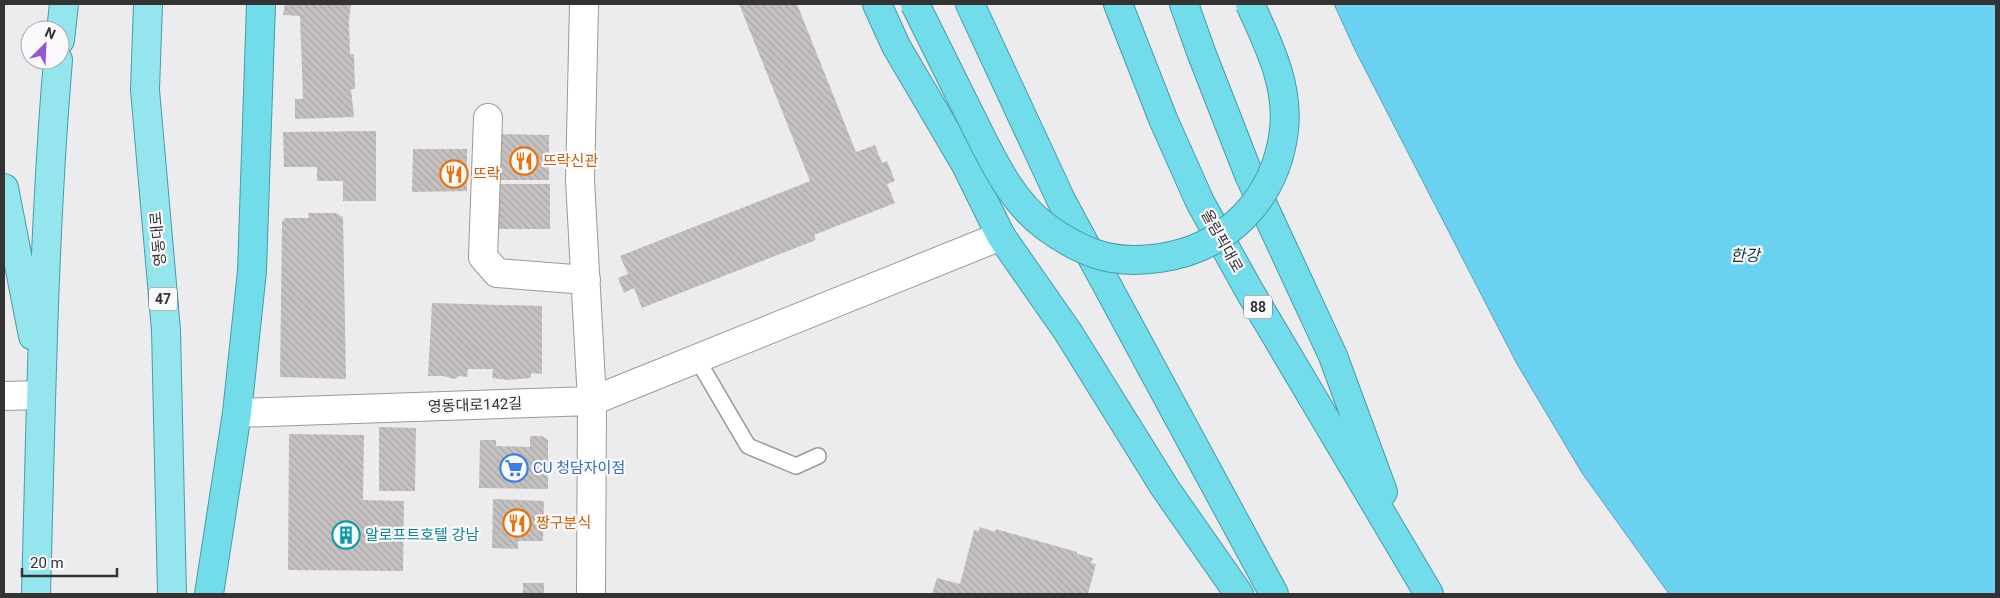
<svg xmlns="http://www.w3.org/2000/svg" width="2000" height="598" viewBox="0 0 2000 598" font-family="Roboto,'Noto Sans KR',sans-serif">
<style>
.water{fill:#6ad1f0;stroke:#5aa2b8}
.building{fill:url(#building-back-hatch)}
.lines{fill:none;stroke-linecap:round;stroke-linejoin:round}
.service-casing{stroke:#99999b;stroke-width:18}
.minor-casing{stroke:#99999b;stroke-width:30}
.primary-casing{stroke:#459ca7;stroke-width:30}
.trunk-casing{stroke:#459ca7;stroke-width:30}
.service{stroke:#fff;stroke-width:15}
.minor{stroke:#fff;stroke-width:28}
.primary{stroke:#95e5ef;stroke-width:28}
.trunk{stroke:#72dcea;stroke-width:28}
.trunk-bridge-casing{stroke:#459ca7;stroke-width:30;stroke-linecap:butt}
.trunk-bridge{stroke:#72dcea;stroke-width:28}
.labels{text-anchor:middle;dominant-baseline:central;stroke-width:4.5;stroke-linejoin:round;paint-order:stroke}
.shield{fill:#f9f9fc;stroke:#6e6e70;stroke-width:1}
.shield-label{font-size:14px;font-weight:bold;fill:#333334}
.food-label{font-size:15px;fill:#c56008;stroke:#f9f9fc;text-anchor:start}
.street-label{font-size:15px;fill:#333334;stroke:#f9f9fc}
.shop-label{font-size:15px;fill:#366cbe;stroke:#f9f9fc;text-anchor:start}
.culture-label{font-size:15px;fill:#0d838f;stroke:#f9f9fc;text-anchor:start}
.water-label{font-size:16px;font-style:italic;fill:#0b3b48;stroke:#f9f9fc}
</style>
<defs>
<pattern id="building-back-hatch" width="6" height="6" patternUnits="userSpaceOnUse" patternTransform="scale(1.25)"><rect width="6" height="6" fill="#c5c1c1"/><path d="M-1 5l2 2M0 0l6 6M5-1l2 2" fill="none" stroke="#aaa6a6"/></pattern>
</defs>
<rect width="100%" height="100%" fill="#ececef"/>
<!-- water -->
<path class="water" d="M1334,4h662v590h-327l-87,-121 -65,-109 -162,-314z"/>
<!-- building -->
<path class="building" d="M285,4h66l-2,17 1,33h4l1,35h-4l3,28 -59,2v-20h8l-3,-83 -17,-1z
M739,4h58l59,148 19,-7 7,18 5,-2 8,20 -8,3 8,19 -81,32 2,5 -174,68 -8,-20 -10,5 -6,-15 10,-4 -8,-18 190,-75z
M376,131v70h-33v-20h-26v-14h-33l-1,-35z
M498,134l51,1v45h-53z
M413,149h54v42l-55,1z
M497,184h53v45h-53z
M308,213h28l7,4 3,162 -66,-2 2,-155 3,-4h24z
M432,303l110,3v68l-11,-1v5l-23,2 -16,-2 1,-9h-25l-1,8 -8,-1 -4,3 -12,-3h-15z
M379,427l37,1 -1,63h-36z
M289,434l75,1 -1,65 41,1 -1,70 -115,-1z
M530,436h12l6,4v49l-69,-1 1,-48h16v6l34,1z
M493,499l51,2 -1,40h-25v8l-26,-1z
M980,527l15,5 1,-3 81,23v2l16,4 -2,5 5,1 -8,30h-156l5,-16 23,6 14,-54 5,1z
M523,583h21v11h-21z"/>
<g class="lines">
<!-- service casing -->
<g class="service-casing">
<path id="service" d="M697,359l51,87 48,20 22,-10"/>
</g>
<!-- minor casing -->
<g class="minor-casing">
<path id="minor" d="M584,4l-4,176 12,221 -1,193
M488,118l-5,139 14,16 89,7
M4,396l37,-1
M237,413l355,-12 409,-165"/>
</g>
<!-- primary casing -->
<g class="primary-casing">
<path id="primary" d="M148,4l-3,86 21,240 6,264
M60,40l4,-36
M4,188l29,148
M36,594c5,-178 7,-356 22,-534"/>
</g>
<!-- trunk casing -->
<g class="trunk-casing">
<path id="trunk" d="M877,4l19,42 70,119 35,71 67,96 97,156 74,106
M970,4l92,198 212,392
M1118,4l45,115 37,83 50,90 179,302
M1184,4l17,48 48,123 84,181 50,136
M209,594l28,-181 15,-142 9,-267"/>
</g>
<!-- service -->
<use href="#service" class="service"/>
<!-- minor -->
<use href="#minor" class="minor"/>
<!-- primary -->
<use href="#primary" class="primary"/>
<!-- trunk -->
<use href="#trunk" class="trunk"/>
<!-- trunk-bridge casing -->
<g class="trunk-bridge-casing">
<path id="trunk-bridge" d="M915,4c17,35 35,70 52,105 21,41 41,90 79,118 15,11 32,21 50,27 20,7 43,7 64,4 68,-10 116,-60 124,-128 5,-46 -16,-86 -34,-126"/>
</g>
<!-- trunk-bridge -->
<use href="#trunk-bridge" class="trunk-bridge"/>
</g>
<!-- icons -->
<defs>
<g id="restaurant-ring" transform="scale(1.4375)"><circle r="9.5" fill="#f9f9fc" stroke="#e8710a" stroke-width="1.5"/><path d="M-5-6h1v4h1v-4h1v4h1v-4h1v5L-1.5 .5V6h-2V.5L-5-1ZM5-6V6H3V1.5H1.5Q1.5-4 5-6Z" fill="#e8710a"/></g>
<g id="supermarket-ring" transform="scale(1.4375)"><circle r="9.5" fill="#f9f9fc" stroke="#3f7fe0" stroke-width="1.5"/><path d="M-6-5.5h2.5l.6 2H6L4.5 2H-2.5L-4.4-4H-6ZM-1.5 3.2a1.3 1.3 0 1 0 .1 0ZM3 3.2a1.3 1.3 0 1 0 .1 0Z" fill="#3f7fe0"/></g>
<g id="building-ring" transform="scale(1.4375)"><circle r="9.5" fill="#f9f9fc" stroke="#0f9aa8" stroke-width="1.5"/><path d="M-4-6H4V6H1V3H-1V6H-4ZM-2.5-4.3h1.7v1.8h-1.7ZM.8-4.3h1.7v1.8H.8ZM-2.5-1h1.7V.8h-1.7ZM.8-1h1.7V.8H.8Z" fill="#0f9aa8"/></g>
</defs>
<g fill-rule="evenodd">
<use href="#restaurant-ring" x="524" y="161"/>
<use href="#restaurant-ring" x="454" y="174"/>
<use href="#supermarket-ring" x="514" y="468"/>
<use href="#restaurant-ring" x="517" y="523"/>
<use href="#building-ring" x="346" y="535"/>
</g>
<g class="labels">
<!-- shield labels -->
<g class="shield">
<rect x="149" y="287.5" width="28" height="23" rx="4"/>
<rect x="1244" y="295.5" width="28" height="23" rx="4"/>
</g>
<g class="shield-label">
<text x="163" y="299">47</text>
<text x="1258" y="307">88</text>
</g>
<!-- food labels -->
<g class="food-label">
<text x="543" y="161">뜨락신관</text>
<text x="473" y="174">뜨락</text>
<text x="536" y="523">짱구분식</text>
</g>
<!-- street labels -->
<g class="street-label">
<text transform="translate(158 239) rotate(-95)">영동대로</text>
<text transform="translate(1222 241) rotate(61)">올림픽대로</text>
<text transform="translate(475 405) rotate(-2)">영동대로142길</text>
</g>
<!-- shop labels -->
<g class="shop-label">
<text x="533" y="468">CU 청담자이점</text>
</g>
<!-- culture labels -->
<g class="culture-label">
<text x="365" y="535">알로프트호텔 강남</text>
</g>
<!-- water labels -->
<g class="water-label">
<text x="1745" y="255">한강</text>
</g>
</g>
<!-- border -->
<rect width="2000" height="598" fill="none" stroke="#333334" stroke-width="10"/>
<!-- north arrow -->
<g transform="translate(45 45) rotate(24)"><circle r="24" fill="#f9f9fc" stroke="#aaaaac"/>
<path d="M0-4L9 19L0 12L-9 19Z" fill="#9059d1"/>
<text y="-8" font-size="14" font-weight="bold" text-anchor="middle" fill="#333334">N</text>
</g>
<!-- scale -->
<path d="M22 568v8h95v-8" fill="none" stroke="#333334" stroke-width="2.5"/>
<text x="30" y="568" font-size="15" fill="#333334" stroke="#f9f9fc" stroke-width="4" paint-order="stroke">20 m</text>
</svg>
